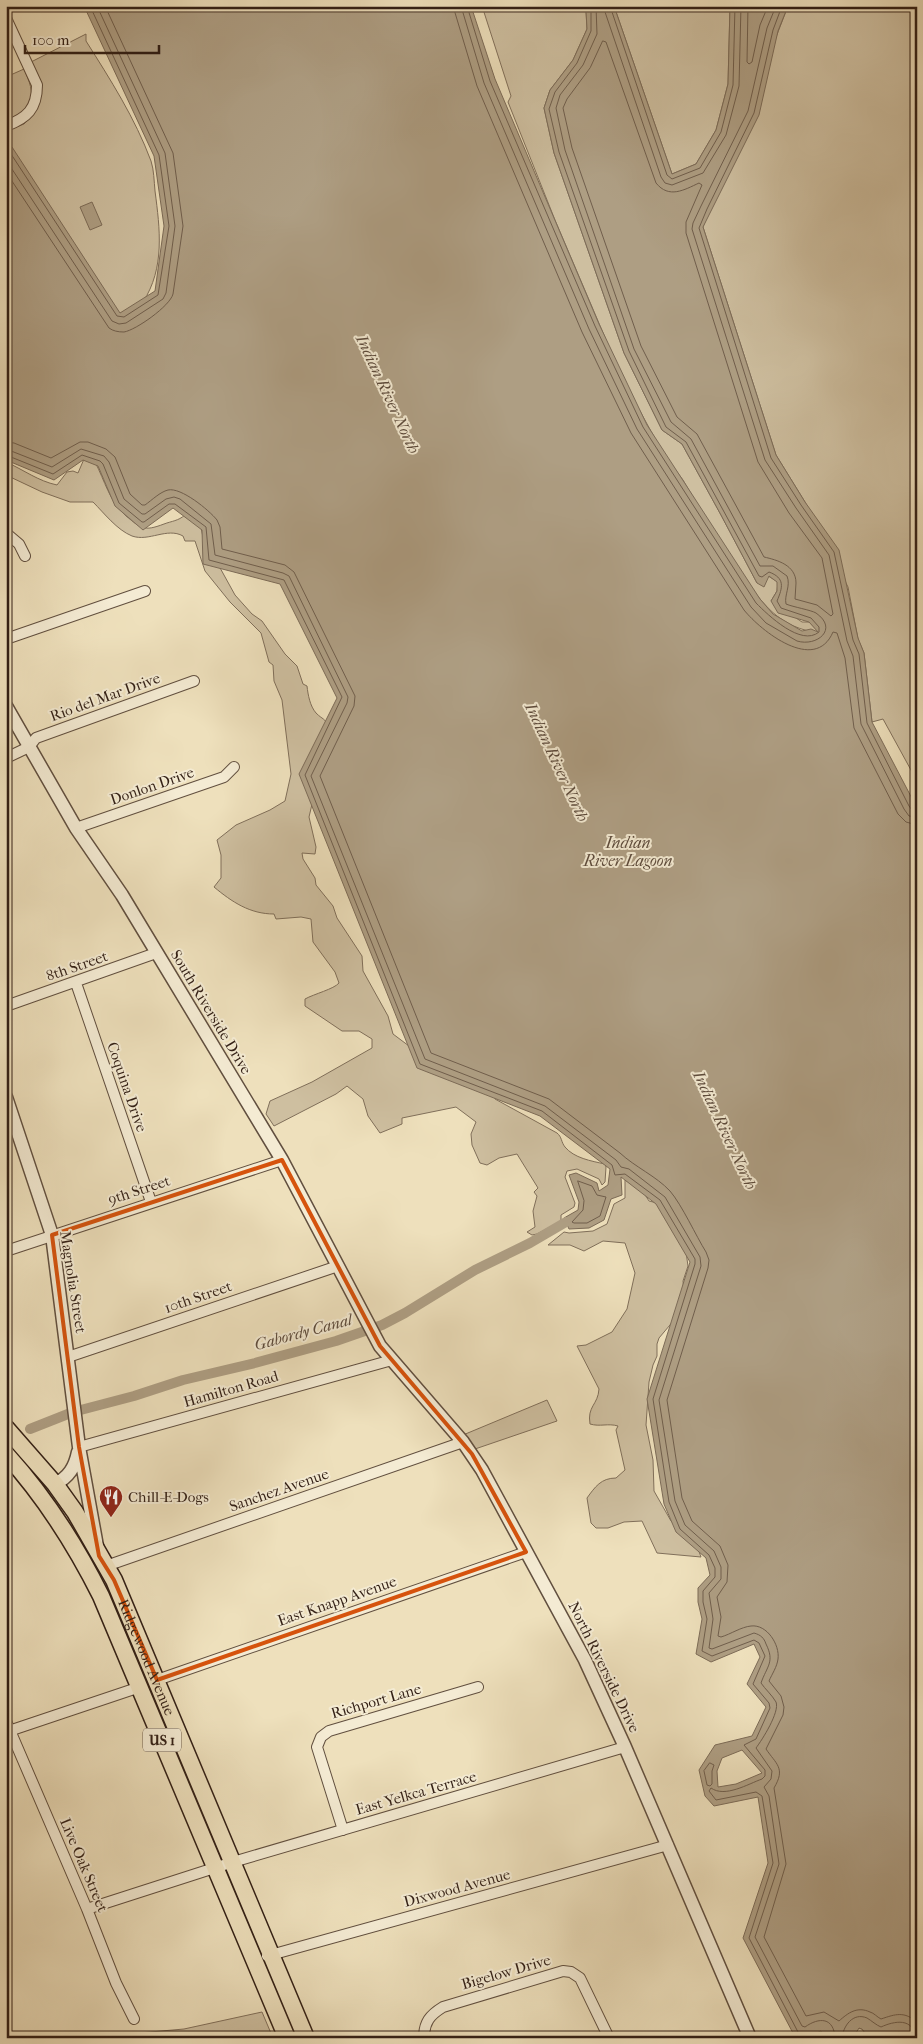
<svg xmlns="http://www.w3.org/2000/svg" width="923" height="2044" viewBox="0 0 923 2044" font-family="'IM FELL French Canon',serif">
<style>
.green{fill:#cebfa0;stroke:#806f5a}
.water{fill:#ae9e83;stroke:#7c6b57;fill-rule:evenodd}
.lines{fill:none;stroke-linecap:round;stroke-linejoin:round}
.shore{stroke:#705e4c;stroke-width:1}
.canal{stroke:#ae9e83;stroke-width:10}
.minor-casing{stroke:#614f3f;stroke-width:12}
.tertiary-casing{stroke:#614f3f;stroke-width:15}
.primary-casing{stroke:#321f15;stroke-width:19}
.minor{stroke:#f4ebd3;stroke-width:10}
.tertiary{stroke:#f4ebd3;stroke-width:12}
.primary{stroke:#eee0bc;stroke-width:16}
.marked{fill:none;stroke:#d6530d;stroke-width:4;stroke-linejoin:round}
.labels{text-anchor:middle;dominant-baseline:central;stroke-width:4;stroke-linejoin:round;paint-order:stroke}
.shield{fill:#f4ebd3;stroke:#6c5c4e;stroke-width:1}
.shield-label{font-size:14px;font-weight:bold;fill:#321f15}
.street-label{font-size:15px;fill:#321f15;stroke:#f4ebd3}
.poi-label{font-size:15px;fill:#321f15;stroke:#f4ebd3;text-anchor:start}
.water-label{font-size:16px;font-style:italic;fill:#5d4b3c;stroke:#f4ebd3}
</style>
<rect width="100%" height="100%" fill="#eee0bc"/>
<filter id="stains"><feTurbulence type="fractalNoise" baseFrequency=".004" numOctaves="4"/><feColorMatrix values="0 0 0 0 .2 0 0 0 0 .09 0 0 0 0 .02 0 0 0 .5 -.17"/></filter>
<radialGradient id="worn" r=".72"><stop offset=".6" stop-color="#630" stop-opacity="0"/><stop offset="1" stop-color="#630" stop-opacity=".3"/></radialGradient>
<!-- green -->
<path class="green" d="M482,6h100l4,5 1,18 -14,31 -23,30 -6,18 10,45 70,200 38,77 20,14 39,71 36,68 11,-7 10,6 -1,9 -6,10 31,21h7l11,11c-41,-5 -58,-29 -79,-61l-5,-1 -53,-91 -20,-27 -39,-71 -69,-162 -47,-118 3,-6z
M614,6h116l-2,78 -12,46 -20,34 -24,10z
M788,6h129v775l-34,-62 -11,3 -8,-69 -6,-14 -10,-52 -43,-85 -29,-47 -73,-228z
M86,34v7c24,38 49,77 65,120 3,9 3,20 4,30 5,38 10,77 -12,111 -4,6 -15,10 -22,15l-115,-166v-20l18,-7 9,-9 7,-15 1,-15 -10,-23z
M24,69c12,26 12,40 -18,51v-43z
M84,459l11,3c10,19 14,39 31,54 15,12 17,16 38,8 8,-3 14,-3 21,-9l16,13 2,9 32,58 17,19 10,7 23,33 12,12 6,18 4,2c1,9 3,20 9,27 7,7 8,4 14,15l-21,89 7,30 -1,7 -13,-1 1,6 12,19 1,7 17,21 4,12 25,38 1,15 25,45 5,18 20,15 80,42 2,8 62,34c5,4 4,9 8,14 9,11 26,14 40,17l1,3 -1,15 -3,3 -3,-6 -22,-10 -10,2 -2,6 10,26 -1,4 -13,8v6l-24,13 -5,1 -5,-3 8,-5 -2,-16 4,-15 -3,-4 4,-4 -21,-34 -18,4 -12,7 -7,-2 -8,-18 -1,-11 5,-12 -20,-15 -54,11v6l-22,9 -12,-17 -5,-17 -16,-13 -11,8 -62,32 -8,-12 4,-13 42,-19 60,-34v-9l-13,-8h-17l-37,-25v-7c9,-5 29,-10 34,-16l-4,-11 -22,-30 -2,-23 -10,-2 -25,2 -2,-5c-24,0 -42,-12 -60,-27l7,-9v-23l-4,-15 19,-15 34,-15 15,-9 6,-27 -9,-74 -8,-19 -1,-16 -4,-3 -8,-29 -31,-31 -25,-31 -10,-30h-10l-2,-5c-16,-9 -34,6 -51,0 -15,-6 -28,-23 -39,-34h-23l-28,-10 -36,-17v-13c18,8 32,19 51,23l10,-13 6,-1 5,2z
M625,1180l17,10 7,11 16,4 21,47 2,14 -5,15 1,12 -9,26 -16,19 -2,6v12l-4,9 -4,17 -3,43 7,35 1,31 17,30 27,28 3,8 -44,-4 -15,-32 -18,1 -16,6h-12l-5,-5 -4,-25c8,-11 14,-20 29,-20l9,-8 -9,-40 2,-4c-10,-3 -18,1 -28,-2 -3,-18 8,-19 9,-35l-22,-43 9,-1 26,-13 15,-23 8,-36 -10,-30 -22,-2 -19,10 -14,-6h-22l16,-13 5,1 24,-2 14,-7 7,-20 11,-6z
M547,1400l10,21 -82,28 -12,-14z
M262,2012l11,26h-149l15,-5 45,-4z
M858,2028l4,1 3,4 11,5h-23z"/>
<!-- water -->
<path class="water" d="M84,6h387l24,73 104,245 48,101 113,174 13,15 29,17 9,-2 7,3 -9,-10 -31,-9 -7,-12 6,-10v-9l-8,-6 -5,11 -7,-4 -36,-68 -39,-71 -20,-14 -38,-77 -70,-200 -10,-45 6,-18 23,-30 14,-31 -1,-18 -4,-5h32l58,168 24,-10 20,-34 12,-46 2,-78h58l-10,25 -19,84 -56,112 73,228 29,47 34,48 19,88 6,15 8,69 45,86v1230h-14l1,-2 -5,-4 -11,6h-12l-11,-5 -3,-4 -3,-1 -6,10h-28l-4,-7 -8,4 1,3h-20v-3l-51,-97 25,-75 -10,-66 -44,9 -9,-10 -6,-26 16,-25 37,-9 14,-29 -19,-23 13,-27 -6,-13 -43,18 -15,-8 6,-35 -4,-17v-14l12,-13 -4,-17 -30,-26 -12,-28 -17,-105 43,-137 -34,-58 -35,-27 1,18 -11,4 -7,21 -15,8 -20,1 -5,-11 14,-8 1,-8 -10,-27 7,-2 21,10 2,8 9,-6 2,-16 -70,-53 -123,-48 -118,-294 38,-76 -57,-114 -77,-20 -1,-34 -29,-22 -30,22 -28,-24 -17,-40 -15,-6 -29,20 -48,-20v-311l6,-2 108,166 35,-22 9,-65 -10,-70zM742,1750l20,23 -26,11 -18,3 -1,-16 5,-13z
M92,202l10,23 -12,5 -10,-23z"/>
<g class="lines">
<!-- shore -->
<path class="shore" d="M453,6l24,80 105,246 49,101 113,177c17,21 71,64 89,22l4,1 8,25 9,70 44,86 8,8 11,3
M461,6l23,77 105,246 48,100 114,178 15,16 31,18c20,6 42,-12 19,-28 -5,-3 -23,-6 -30,-9 -2,-9 5,-18 1,-28l-14,-10h-13l-69,-127 -20,-17 -37,-73 -69,-199 -9,-42 4,-13 23,-30 14,-31 -1,-28
M467,6l23,75 105,245 48,101 113,176c12,12 45,44 63,29v-5l-8,-9 -30,-10 -4,-7c6,-14 8,-23 -8,-29l-7,5 -3,-1 -73,-134 -20,-15 -37,-76 -70,-199 -10,-43 6,-17 22,-29 14,-32v-21l-3,-4
M603,6l58,171 4,6 7,2 31,-12 23,-38 13,-49 2,-80
M610,6l57,169 5,4 28,-11 21,-36 12,-47 2,-79
M748,6l-1,56 2,2 3,-2 8,-37 8,-19
M776,6l-9,22 -19,83 -47,95 -8,17 -1,6 73,231 31,48 33,47 18,86 6,15 8,68 43,85 5,7 8,1
M782,6l-9,24 -19,83 -47,96 -8,19 72,230 30,47 33,47 19,88 6,14 8,69 42,83 3,4 5,1
M603,41l3,1 50,141c13,16 28,7 43,0l3,2 -16,37v11l72,229 31,51 33,45 11,56 -2,2 -14,-11 -22,-6c0,-5 1,-11 1,-16 0,-18 -19,-23 -32,-26l-67,-123 -20,-17 -36,-71 -69,-198 -9,-40 4,-9 23,-31z
M6,153l5,1 106,162 7,1 34,-22 11,-69 -10,-71 -69,-149
M6,160l106,161 7,3 7,-1 37,-24 3,-6 9,-67 -10,-73 -68,-147
M6,172l103,156c4,3 9,4 15,4 12,-2 46,-26 49,-38l10,-68 -10,-73 -68,-147
M6,442l8,1 37,15 29,-16h8l18,7 9,8 15,37 12,11h3c7,-5 15,-13 23,-15 13,-3 41,20 49,30l3,7 2,22 63,16 9,7 61,124 -1,10 -34,70 111,277 118,46 71,54c15,14 36,23 50,38 12,14 26,45 36,61l3,8 -1,8 -41,132 15,98 10,23 28,25 8,19 -1,17 -10,15 4,20 -3,19 3,1c10,-3 20,-10 30,-11 16,-2 29,19 27,33 -1,8 -6,15 -9,22l12,15 3,11 -1,8 -17,34c10,15 20,19 8,39l12,76 -22,73 42,79 18,-4 15,9c9,-8 18,-15 31,-9 4,1 7,5 11,7 15,-5 23,-8 36,3
M6,449l46,18 29,-18 23,7 5,6 15,37 18,15h3l21,-15 8,-2 6,2 31,25 4,31 68,18 6,3 59,121 -1,6 -36,73 114,283 120,47 71,54 5,7 8,2 36,28 35,60 1,9 -42,134 16,101 10,24 29,26 7,16v12l-12,14 4,26 -4,29 3,1 42,-16c7,2 10,5 12,11 9,18 1,22 -5,39 4,6 11,12 15,19 4,10 -14,38 -20,46l16,23 -1,8 -7,8 5,9 10,68 -24,73 47,89 3,1c14,-10 29,-10 30,11
M6,455l47,19 29,-19 18,6 3,3 16,39 23,19h2l25,-18h6l31,23 3,33 75,20 58,117 -37,78 115,289 122,47 70,54 3,10 10,-1 35,26 35,59v5l-42,135 16,103 11,27 29,26 6,13v9l-12,14v11l4,17 -5,32 10,5 42,-16 5,3 6,13 -12,28 16,19 1,5 -14,31 -12,6 21,25v6l-3,3c-14,5 -37,19 -51,9l-2,3 7,9 40,-8 6,4 11,67 -24,75 49,94 1,6
M578,1181l14,5 5,9 9,2 -6,19 -13,7h-13l-2,-1 11,-12 1,-9z
M710,1763l4,2 -2,6v13l-2,2 -3,-1 -3,-14z
M842,2038c1,-12 11,-26 25,-20 5,3 9,7 14,9 13,-6 33,-10 34,11"/>
<!-- canal -->
<path class="canal" d="M30,1429l43,-17 61,-16 49,-16 72,-17 81,-22 46,-16 23,-12 70,-43 55,-27 36,-21"/>
<!-- minor casing -->
<g class="minor-casing">
<path id="minor" d="M6,18l31,67c0,24 -10,33 -31,41
M6,533l13,11 6,12
M6,639l139,-48
M6,758l23,-11 7,-9 158,-57
M76,828l148,-51 10,-10
M76,983l75,219
M6,1006l150,-53
M6,1251l276,-91
M68,1357l270,-91
M79,1447l313,-87
M106,1566l357,-124
M157,1680l369,-128
M6,1721l81,188 29,74 18,36
M6,1732l134,-45
M343,1830l-26,-83 4,-10 8,-6 149,-44
M87,1909l146,-47 392,-115
M267,1956l401,-111
M424,2038c0,-16 6,-23 19,-31l120,-36 8,1 9,6 29,60"/>
</g>
<!-- tertiary casing -->
<g class="tertiary-casing">
<path id="tertiary" d="M6,706l70,122 46,67 160,265 98,186 83,96 19,28 103,190 40,87 125,291
M6,1097l46,138 27,212 18,99
M55,1484c14,-7 20,-17 23,-32"/>
</g>
<!-- primary casing -->
<g class="primary-casing">
<g id="primary">
<path id="s1" d="M6,1428l49,56 20,28 39,68 192,458"/>
<path d="M6,1454c39,43 69,90 95,142l186,442"/>
</g>
</g>
<!-- minor -->
<use href="#minor" class="minor"/>
<!-- tertiary -->
<use href="#tertiary" class="tertiary"/>
<!-- primary -->
<use href="#primary" class="primary"/>
</g>
<!-- marked area -->
<path class="marked" d="M282,1160l98,186 92,108 54,98 -369,128 -43,-100 -15,-24 -20,-109 -27,-212z"/>
<!-- icons -->
<defs>
<g id="restaurant-pin" transform="scale(1.25)"><path d="M0 17L-7.5 6A9.5 9.5 0 1 1 7.5 6Z" fill="#8f2418" stroke="#f4ebd3"/><path d="M-5-6h1v4h1v-4h1v4h1v-4h1v5L-1.5 .5V6h-2V.5L-5-1ZM5-6V6H3V1.5H1.5Q1.5-4 5-6Z" fill="#fff"/></g>
</defs>
<g fill-rule="evenodd">
<use href="#restaurant-pin" x="111" y="1497"/>
</g>
<g class="labels">
<!-- shield labels -->
<rect class="shield" x="143" y="1728.5" width="38" height="23" rx="4"/>
<g class="shield-label">
<text x="162" y="1740">US 1</text>
</g>
<!-- street labels -->
<g class="street-label">
<text transform="translate(105 697) rotate(-20)">Rio del Mar Drive</text>
<text transform="translate(152 786) rotate(-19)">Donlon Drive</text>
<text transform="translate(77 966) rotate(-19)">8th Street</text>
<text transform="translate(211 1012) rotate(59)">South Riverside Drive</text>
<text transform="translate(127 1087) rotate(71)">Coquina Drive</text>
<text transform="translate(139 1190) rotate(-18)">9th Street</text>
<text transform="translate(73 1282) rotate(81)">Magnolia Street</text>
<text transform="translate(198 1297) rotate(-19)">10th Street</text>
<text transform="translate(231 1389) rotate(-16)">Hamilton Road</text>
<text transform="translate(279 1490) rotate(-19)">Sanchez Avenue</text>
<text transform="translate(337 1601) rotate(-19)">East Knapp Avenue</text>
<text stroke="none"><textPath href="#s1" startOffset="271">Ridgewood Avenue</textPath></text>
<text transform="translate(604 1667) rotate(64)">North Riverside Drive</text>
<text transform="translate(376 1701) rotate(-16)">Richport Lane</text>
<text transform="translate(416 1793) rotate(-16)">East Yelkca Terrace</text>
<text transform="translate(84 1865) rotate(67)">Live Oak Street</text>
<text transform="translate(457 1888) rotate(-15)">Dixwood Avenue</text>
<text transform="translate(506 1972) rotate(-16)">Bigelow Drive</text>
</g>
<!-- poi labels -->
<g class="poi-label">
<text x="128" y="1497">Chill-E-Dogs</text>
</g>
<!-- water labels -->
<g class="water-label">
<text transform="translate(388 394) rotate(65)">Indian River North</text>
<text transform="translate(557 762) rotate(65)">Indian River North</text>
<text x="628" y="842">Indian<tspan x="628" dy="18">River Lagoon</tspan></text>
<text transform="translate(725 1130) rotate(65)">Indian River North</text>
<text transform="translate(303 1332) rotate(-15)">Gabordy Canal</text>
</g>
</g>
<!-- margin -->
<rect width="923" height="2044" fill="none" stroke="#eee0bc" stroke-width="25"/>
<rect x="8" y="8" width="908" height="2029" fill="none" stroke="#321f15" stroke-width="2.5"/>
<rect x="12" y="12" width="898" height="2019" fill="none" stroke="#321f15"/>
<!-- scale -->
<path d="M25 45v8h134v-8" fill="none" stroke="#321f15" stroke-width="2.5"/>
<text x="32" y="45" font-size="15" fill="#321f15" stroke="#f4ebd3" stroke-width="4" paint-order="stroke">100 m</text>
<rect width="100%" height="100%" filter="url(#stains)"/>
<rect width="100%" height="100%" fill="url(#worn)"/>
</svg>
